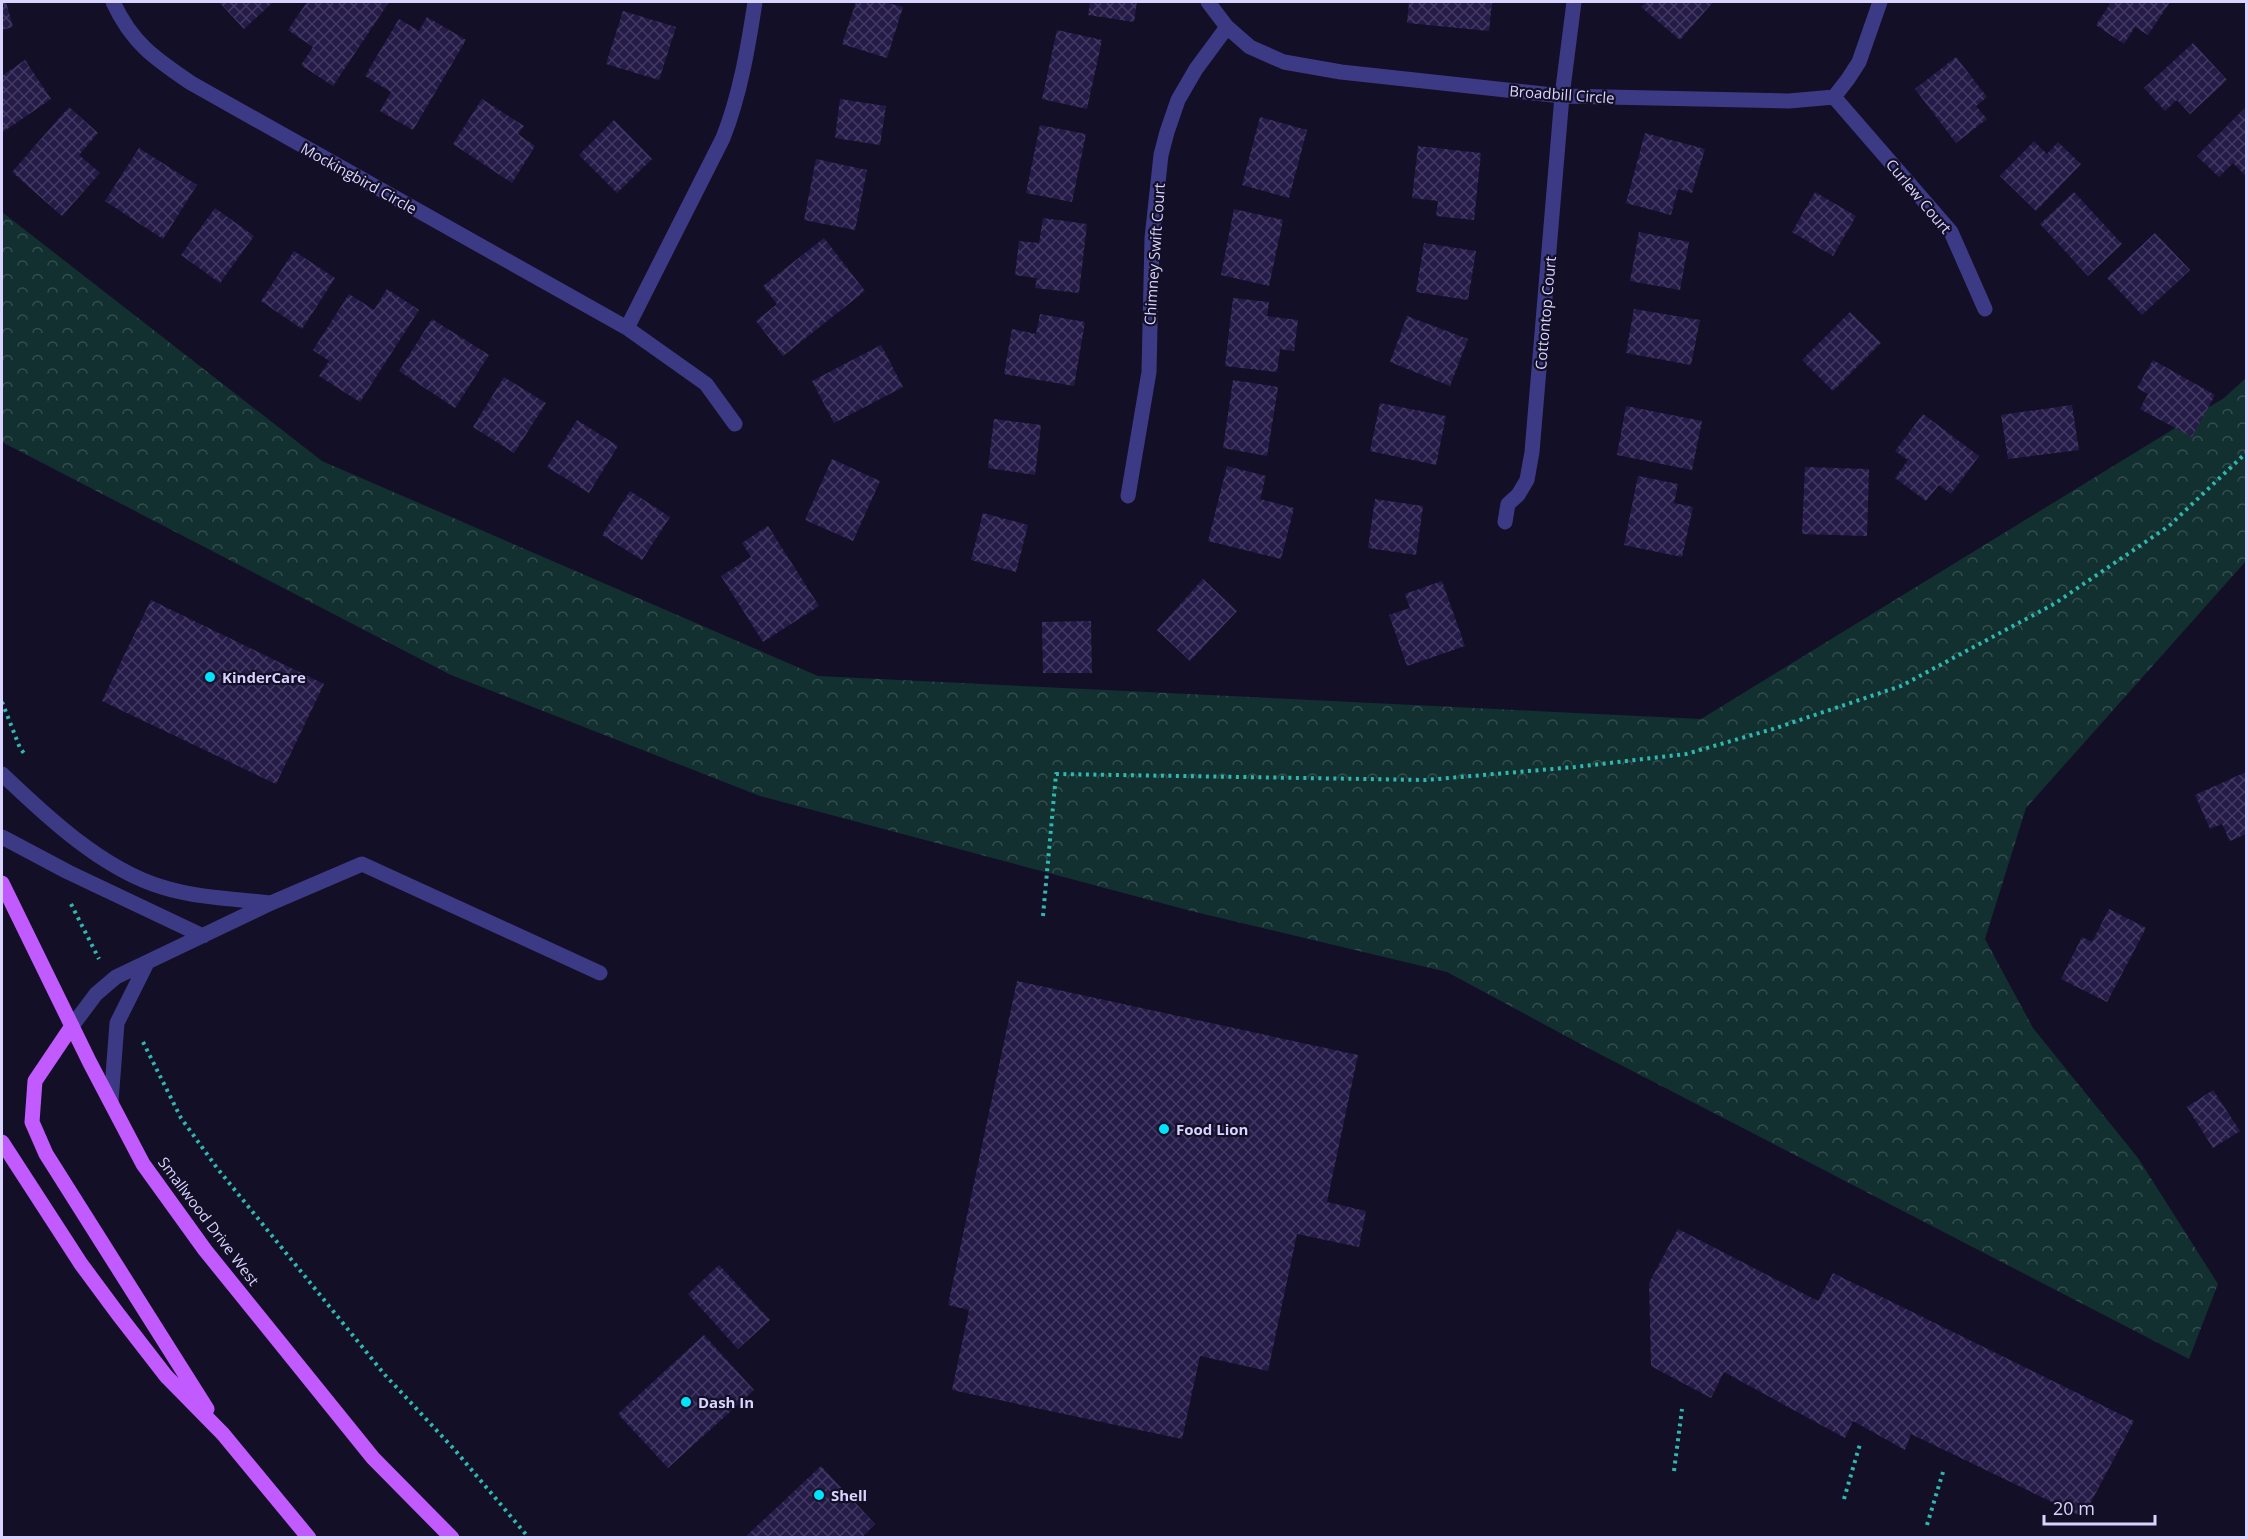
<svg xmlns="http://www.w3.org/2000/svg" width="2248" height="1539" viewBox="0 0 2248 1539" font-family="'Open Sans',sans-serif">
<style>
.forest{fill:url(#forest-crowns)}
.building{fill:url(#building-cross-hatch)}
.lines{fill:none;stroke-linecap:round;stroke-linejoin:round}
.path{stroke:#2fb8b0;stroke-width:4;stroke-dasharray:3 4.5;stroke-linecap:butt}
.minor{stroke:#3d3a85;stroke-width:15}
.major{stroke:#c25bff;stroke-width:15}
.poi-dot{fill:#00e5ff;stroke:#130f26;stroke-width:2}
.labels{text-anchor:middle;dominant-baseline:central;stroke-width:4.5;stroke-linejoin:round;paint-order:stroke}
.street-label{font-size:15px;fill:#d9d4ff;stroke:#130f26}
.poi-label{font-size:15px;font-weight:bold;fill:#d9d4ff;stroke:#130f26;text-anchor:start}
</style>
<defs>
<pattern id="forest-crowns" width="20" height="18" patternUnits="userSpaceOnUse" patternTransform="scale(1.5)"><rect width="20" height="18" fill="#12302f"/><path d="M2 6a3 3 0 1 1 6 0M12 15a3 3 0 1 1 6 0" fill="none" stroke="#344d4e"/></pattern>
<pattern id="building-cross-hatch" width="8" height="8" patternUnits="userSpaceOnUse" patternTransform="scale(1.5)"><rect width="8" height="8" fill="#241b47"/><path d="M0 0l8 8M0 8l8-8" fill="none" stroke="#433b63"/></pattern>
</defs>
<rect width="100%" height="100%" fill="#130f26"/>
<!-- forest -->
<path class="forest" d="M2,212l320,249 496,215 883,43 523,-321 22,-20v183l-220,247 -41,131 48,89 105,130 80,126 -29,75 -601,-311 -141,-76 -256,-61 -431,-115 -309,-121 -449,-233z"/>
<!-- building -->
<path class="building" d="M2,2h4l7,25 -11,3z
M219,2h54l-29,27z
M307,2h82l-56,84 -32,-21 12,-18 -25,-17z
M856,2h28l19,5 -16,51 -45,-14z
M1090,2h47l-3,20 -46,-7z
M1409,2h83l-3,29 -82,-8z
M1646,2h67l-33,38 -39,-33z
M2107,2h63l-22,33 -13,-8 -11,17 -28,-19 14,-21z
M623,11l53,16 -17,53 -53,-16z
M427,17l39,23 -53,90 -33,-19 11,-19 -26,-16 34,-57 20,12z
M1057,30l45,10 -15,69 -45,-10z
M2193,43l34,37 -37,34 -13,-14 -12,11 -21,-23z
M1956,57l31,40 -11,9 11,13 -31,24 -41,-54z
M25,60l26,39 -48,33 -1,-3v-53z
M482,99l42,27 -6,8 17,12 -23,37 -59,-39z
M840,99l46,7 -6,39 -45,-7z
M69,107l29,26 -19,22 21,18 -38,43 -50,-44z
M2244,109l2,2v65l-13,-13 -14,14 -22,-21z
M1260,117l47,13 -18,68 -47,-13z
M614,120l38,39 -35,34 -38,-38z
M1040,125l46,9 -14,68 -46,-9z
M1645,133l60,16 -13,44 -14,-4 -7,26 -45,-12z
M2034,141l13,13 11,-12 23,22 -45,47 -36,-35z
M1418,146l63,7 -7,67 -38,-4 2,-15 -26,-3z
M139,148l58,37 -34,54 -58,-38z
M816,159l51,11 -12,60 -51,-10z
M1815,192l41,24 -23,40 -41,-24z
M2074,192l48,52 -34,32 -48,-52z
M215,208l39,28 -34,47 -39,-28z
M1234,209l49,11 -14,66 -48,-11z
M1043,218l44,6 -8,69 -44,-5 2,-10 -22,-3 4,-34 20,2z
M1639,232l50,10 -9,48 -50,-9z
M2155,233l35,37 -48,45 -35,-37z
M824,238l41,53 -82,65 -27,-35 21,-17 -14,-18z
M1424,243l52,8 -8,49 -52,-8z
M294,251l41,27 -33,51 -41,-28z
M387,289l32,21 -59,92 -41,-26 10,-15 -16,-11 36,-56 25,16z
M1233,298l36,4 -2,14 31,4 -4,31 -14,-2 -3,23 -52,-6z
M1634,309l66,11 -9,45 -65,-12z
M1850,312l31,31 -48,48 -31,-31z
M1040,314l45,8 -11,64 -70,-12 8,-45 24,5z
M1407,316l61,23 -18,47 -60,-24z
M432,319l57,36 -34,53 -56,-37z
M881,345l22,42 -69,36 -22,-42z
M2153,360l62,35 -23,42 -52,-28 8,-15 -11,-6z
M504,377l42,26 -32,50 -41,-26z
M1233,380l45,7 -11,69 -44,-8z
M1380,403l66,13 -10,49 -66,-14z
M2072,405l7,45 -71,9 -7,-44z
M1626,406l76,15 -10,49 -75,-15z
M1923,414l56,42 -28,38 -12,-9 -13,16 -31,-23 13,-18 -13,-9z
M994,419l47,6 -6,50 -47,-7z
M577,420l41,26 -29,47 -42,-26z
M832,459l48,22 -27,60 -48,-21z
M1227,466l39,10 -6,23 34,9 -13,51 -73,-18z
M1805,467l64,2 -2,67 -65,-2z
M1638,476l40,8 -4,19 19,4 -11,50 -58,-12z
M630,491l40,26 -28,43 -40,-25z
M1375,499l48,7 -7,49 -48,-7z
M983,513l45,12 -12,47 -45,-12z
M768,526l51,80 -56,36 -42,-66 30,-19 -9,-14z
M1203,579l34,32 -47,50 -33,-31z
M1442,581l23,65 -58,20 -18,-51 21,-7 -5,-14z
M151,600l173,84 -48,100 -174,-83z
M1091,621l1,52h-49l-1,-51z
M2246,772v62l-16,7 -8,-17 -12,5 -15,-34z
M2109,909l37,19 -39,74 -46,-23 21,-42 10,5z
M1017,981l341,74 -31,147 39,9 -7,36 -62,-13 -29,137 -68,-15 -18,83 -230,-49 17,-80 -21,-5z
M2213,1090l27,41 -27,17 -26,-41z
M1678,1229l140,72 15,-28 301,148 -51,96 -172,-83 -6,16 -52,-29 -8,17 -121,-66 -13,26 -60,-32 -2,-83z
M719,1265l51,55 -32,29 -50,-55z
M704,1335l50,55 -86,78 -50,-54z
M821,1466l54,58 -14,14h-117z"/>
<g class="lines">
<!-- path -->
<path class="path" d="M2,702l18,46 6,8
M71,904l28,55
M1043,916l13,-142 370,6 149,-13 111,-13 87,-25 128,-43 153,-82 115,-78 77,-73
M143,1042l38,76 36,50 168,207 69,74 75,89
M1674,1471l8,-62
M1844,1499l16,-55
M1927,1525l16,-53"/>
<!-- minor -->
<path class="minor" d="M113,2c19,41 41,56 78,81l436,245 96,-190c17,-43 25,-90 32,-136
M1208,2l19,25 23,20 34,15 57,10 221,24 227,5 45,-4 14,-18 11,-17 21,-60
M1834,97l117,135 34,77
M627,328l79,56 29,40
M1128,496l21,-124 3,-134 9,-83 6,-23 11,-32 18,-31 31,-42
M1505,522l3,-18 10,-9 9,-15 5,-28 30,-356 12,-94
M2,774c44,42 100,95 160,113 35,11 73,12 109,16
M2,837l66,35 135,64
M72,1026l24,-32 20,-17 155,-74 91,-39 238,109
M111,1102l6,-79 30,-60"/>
<!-- major -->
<path class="major" d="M2,883l88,180 53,101 62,86 168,208 79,80
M72,1026l-37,55 -3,41 14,32 161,255
M2,1142l79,122 37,50 48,62 57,58 86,104"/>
</g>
<!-- markers -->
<g class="poi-dot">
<circle cx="210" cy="677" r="6"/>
<circle cx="1164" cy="1129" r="6"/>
<circle cx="686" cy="1402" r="6"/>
<circle cx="819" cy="1495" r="6"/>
</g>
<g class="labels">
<!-- street labels -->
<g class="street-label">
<text transform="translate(1562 94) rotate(4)">Broadbill Circle</text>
<text transform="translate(359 178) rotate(29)">Mockingbird Circle</text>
<text transform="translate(1919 196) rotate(50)">Curlew Court</text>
<text transform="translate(1154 254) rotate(-86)">Chimney Swift Court</text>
<text transform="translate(1545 313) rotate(-85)">Cottontop Court</text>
<text transform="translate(209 1221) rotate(53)">Smallwood Drive West</text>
</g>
<!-- poi labels -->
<g class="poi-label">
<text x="222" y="677">KinderCare</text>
<text x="1176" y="1129">Food Lion</text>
<text x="698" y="1402">Dash In</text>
<text x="831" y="1495">Shell</text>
</g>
</g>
<!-- border -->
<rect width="2248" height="1539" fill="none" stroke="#d9d4ff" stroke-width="6"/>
<!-- scale -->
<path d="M2044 1515v9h111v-9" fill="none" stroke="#d9d4ff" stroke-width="3"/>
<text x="2053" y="1515" font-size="18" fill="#d9d4ff" stroke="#130f26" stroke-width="4.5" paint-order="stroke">20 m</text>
</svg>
